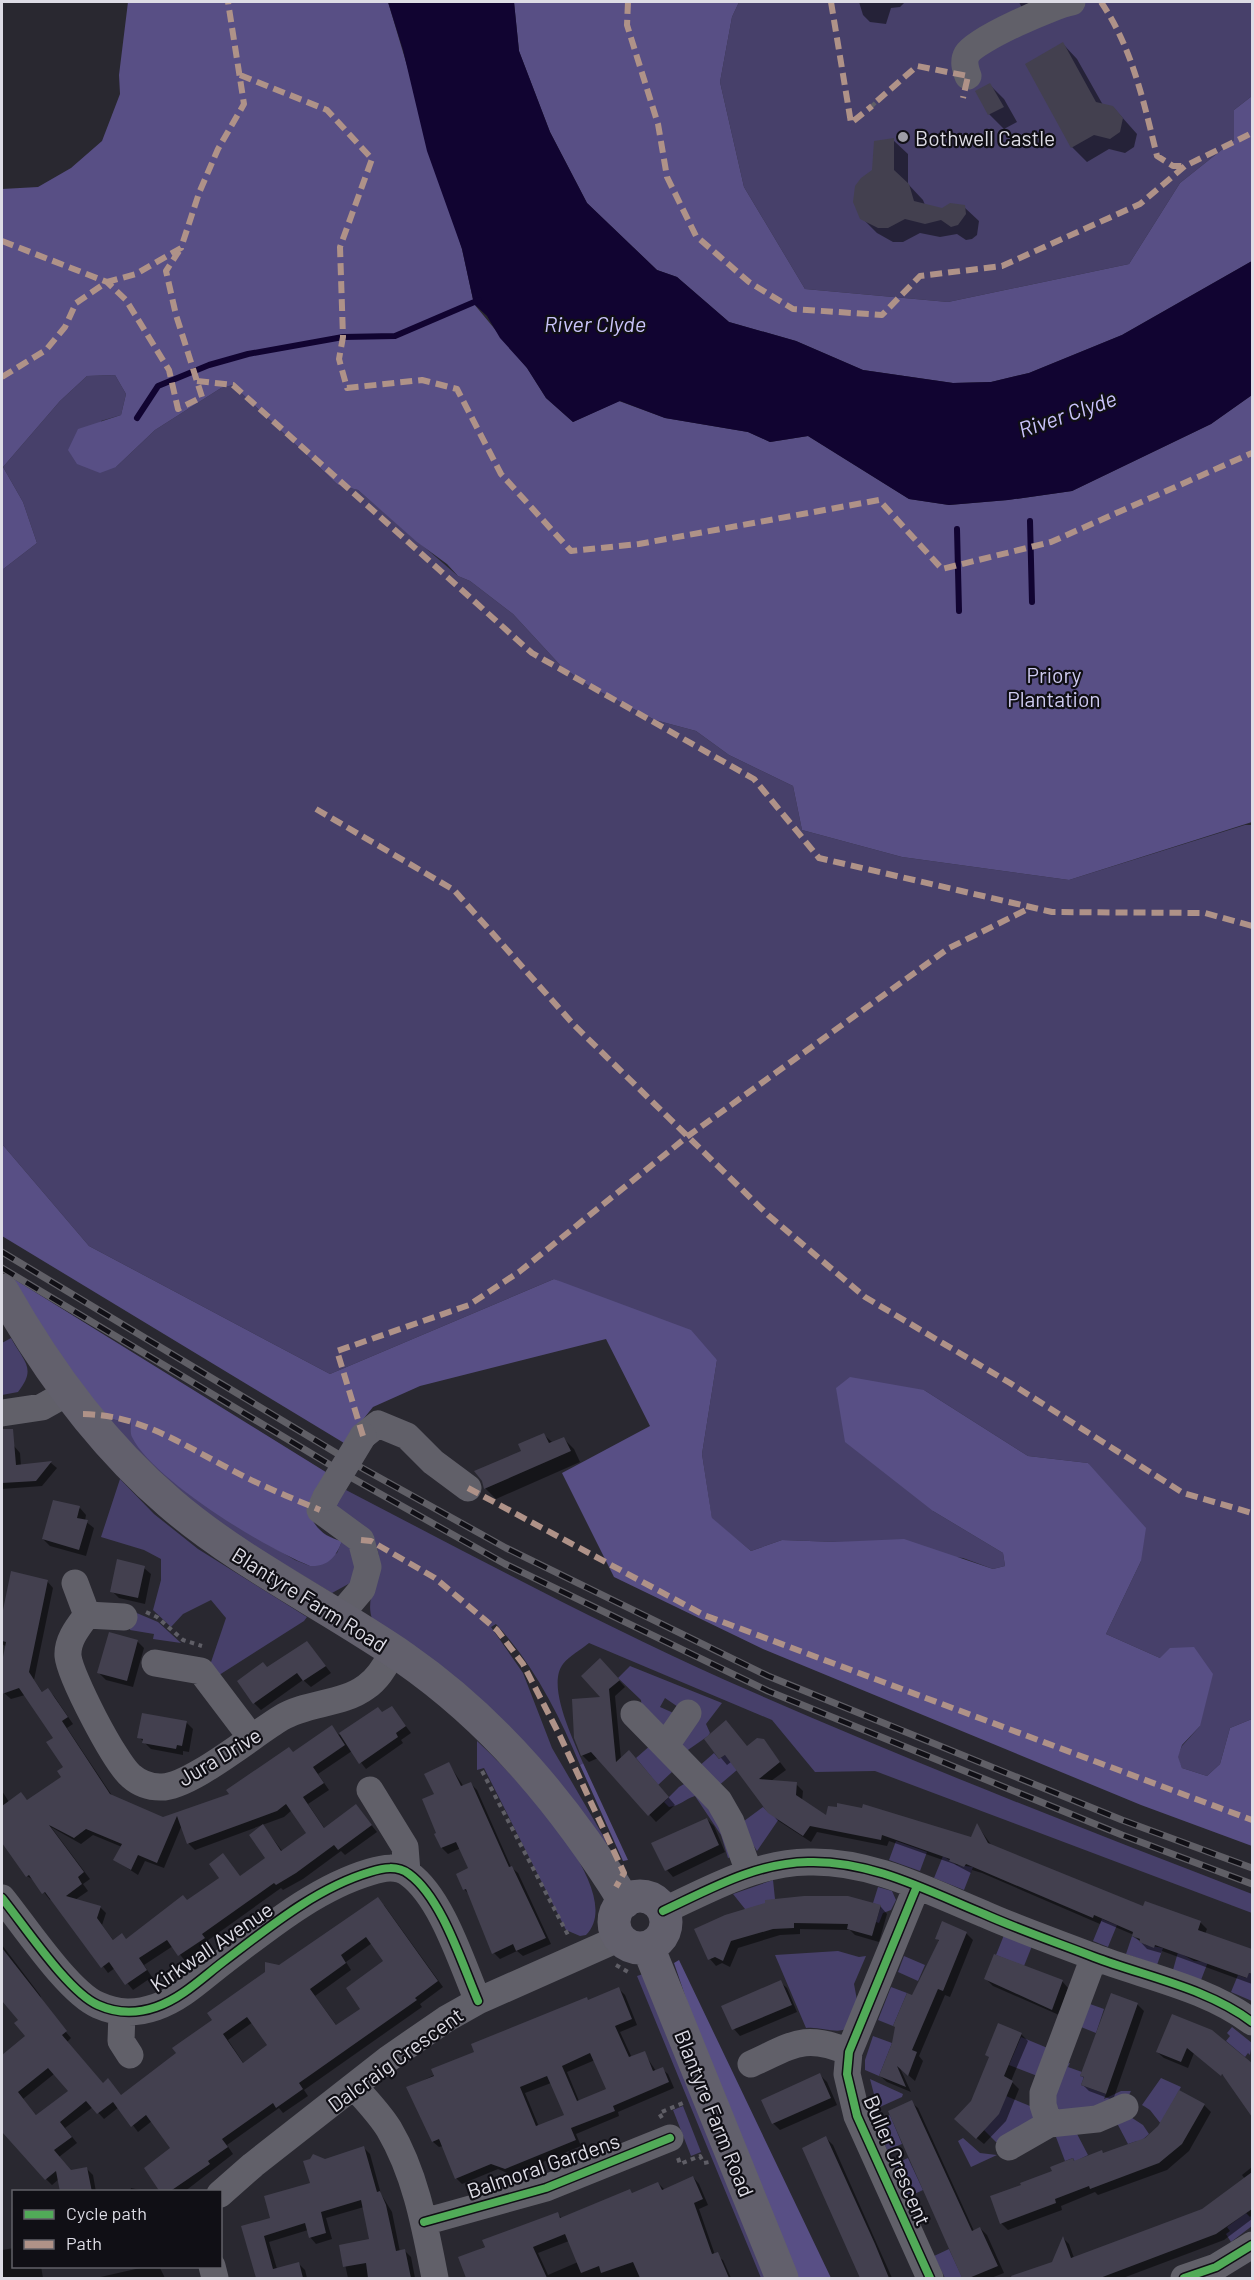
<svg xmlns="http://www.w3.org/2000/svg" width="1254" height="2280" viewBox="0 0 1254 2280" font-family="Barlow,sans-serif">
<style>
.green{fill:#47406a}
.forest{fill:#584f85}
.water{fill:#110431}
.shadow{fill:#0007;fill-rule:evenodd}
.lines{fill:none;stroke-linecap:round;stroke-linejoin:round}
.stream{stroke:#110431;stroke-width:6}
.building{fill:#43404f;fill-rule:evenodd}
.path{stroke:#5f5e66;stroke-width:4;stroke-dasharray:4.5 4.5;stroke-linecap:butt}
.minor{stroke:#616069;stroke-width:27}
.major{stroke:#62606c;stroke-width:33}
.rail-casing{stroke:#605f66;stroke-width:7}
.rail{stroke:#100f15;stroke-width:4.5;stroke-dasharray:14;stroke-linecap:butt}
.minor-bridge{stroke:#616069;stroke-width:27}
.quiet{stroke:#af9288;stroke-width:6;stroke-dasharray:12 6;stroke-linecap:butt}
.cycleway-casing{stroke:#100f15;stroke-width:11}
.cycleway{stroke:#51ab58;stroke-width:8}
.poi-dot{fill:#9e9da6;stroke:#100f15;stroke-width:2}
.labels{text-anchor:middle;dominant-baseline:central;stroke-width:4.5;stroke-linejoin:round;paint-order:stroke}
.poi-label{font-size:21px;fill:#dddce5;stroke:#100f15;text-anchor:start}
.park-label{font-size:21px;fill:#cfcbf0;stroke:#100f15}
.street-label{font-size:21px;fill:#dddce5;stroke:#100f15}
.water-label{font-size:22px;font-style:italic;fill:#cac4fb;stroke:#100f15}
</style>
<rect width="100%" height="100%" fill="#292830"/>
<!-- green -->
<path class="green" d="M739,2h513v94l-18,14v30l-54,43 -51,81 -181,38 -143,-13 -61,-102 -24,-105 12,-65z
M115,375l11,19 -5,21 -20,6 15,46 39,-37 66,-42 12,-3 105,100 20,5 100,86 12,5 43,33 48,52 28,20 66,34 41,11 33,24 64,31 9,44 100,27 167,23 176,-55h7v894l-22,9 -10,36 -13,12 -25,-8 -5,-11 5,-11 18,-20 -40,-68 -54,-24 35,-73 -53,-98 -60,-7 -104,-66 9,121 70,42 2,13 -12,3 -30,-11 -127,-16 -54,-2 -31,11 -39,-32 -10,-65 15,-94 -163,-81 -224,95 -241,-128 -87,-102v-574l35,-27 -14,-41 -20,-35 57,-66 27,-25z
M11,1338c13,24 26,30 7,54l-16,3v-52z
M101,1417l30,6c-1,45 126,115 164,137l15,6 27,-13 5,-12 8,5 6,9 -4,27 -20,11 -129,-77z
M120,1479l34,35 44,35 109,68 -3,4 -88,56 -7,-9 17,-50 -15,-18 -28,14 -12,13 -18,-17 8,-30v-21l-17,-9 -43,-13z
M346,1490c125,65 250,132 379,190 174,77 350,146 527,214v19l-377,-142 -60,1 -43,-52 -183,-77c-7,6 -20,13 -26,21 -17,22 11,77 20,99l-3,2c-21,-51 -47,-101 -84,-141l-5,3 32,46 29,75 53,91 10,27 -242,-245c-12,-27 18,-54 0,-81 -8,-12 -28,-22 -40,-32z
M132,1611l26,11 23,21 -28,-4 1,-5 -24,-4z
M630,1666l92,37 -16,21 4,9 -2,3 -23,16 -4,-5v-38l-16,-11 -5,9 18,8 -13,10h-5l-18,-15 -1,-10 -23,-22z
M477,1741c32,30 153,149 109,194l-6,1 -14,-6 -82,-162 -7,2z
M652,1744l20,28 -14,13 -22,-27z
M737,1747v23l-20,17 -19,-20 16,-14 5,6z
M689,1781l17,19 28,56 -6,2 -7,-23 -26,-39c-10,3 -15,10 -26,11l-5,-5 15,-15z
M763,1807l5,5 15,1 -26,38 -17,-27z
M896,1841l31,11 -7,19 -31,-11z
M943,1856l14,9 16,2 -9,23 -30,-12z
M773,1880l2,19 -8,19 -22,-9 -12,-15z
M878,1887l14,4 4,9 -5,10 -8,3 -4,10 -3,-1 5,-16 -8,-3z
M1102,1919l15,6 -9,22 -15,-6z
M1004,1935l28,11 -8,20 -28,-11z
M1132,1936l14,9 17,3 -6,17 -31,-11z
M838,1951l21,6 7,-1 -12,28 3,16 -12,29c-8,5 -27,-3 -39,-1l-31,-73z
M1178,1952l16,9 14,1 -7,18 -28,-10z
M904,1956l21,9 -7,16 -20,-9z
M646,1973l124,305h-9l-124,-302z
M1249,1973l3,2v26l-21,-9 7,-17 8,3z
M891,1987l16,6 -14,33 -15,-6z
M1090,2004l14,5 -8,24 -15,-6z
M1232,2027l20,16 -2,12 -2,-2 -3,4 -19,-16 4,-5 -3,-3z
M873,2036l19,7 -13,33 -14,-6v-10z
M1021,2037l29,12 -10,28 -31,-12z
M1070,2063l-2,4 14,5 -2,4 4,1 -3,8 25,9 -2,5 17,-8h10l-2,4 -39,17h-30l-8,-15 10,-32z
M1161,2078l20,9 -20,37 -11,-14 -8,-5z
M870,2079l33,15 -1,3 -31,14 5,-9z
M1006,2096l24,10 6,12 -33,24h-7l-12,-12z
M683,2106l18,46 -10,4 -18,-46z
M1126,2114l17,11 6,9 -8,7 2,15 -6,-15 -9,3 -10,-19v-7z
M890,2115l12,29 -15,6 -12,-28z
M1075,2130l13,25 -8,4 1,4 -6,-1 -2,-4 -8,3 -9,-24v-6z
M963,2138l17,15 17,2 -26,12 -13,-26z
M908,2158l15,32 -15,7 -14,-33z
M1246,2213l4,4 2,-2v11l-21,16 -5,-8 4,-3 -3,-4z
M949,2249l13,28 -17,1 -11,-22z"/>
<!-- forest -->
<path class="forest" d="M128,2h260l74,247 12,55 53,64 19,30 27,24 46,-21 46,17 83,14 22,10 38,-6 101,63 40,6 59,-5 64,-9 139,-67 41,-29v427l-183,58 -167,-23 -100,-27 -9,-44 -64,-31 -33,-24 -41,-11 -66,-34 -28,-20 -48,-52 -43,-33 -12,-5 -11,-12 -30,-22 -59,-52 -20,-5 -105,-100 -12,3 -66,42 -39,37 -16,6 -23,-9 -9,-14 10,-21 43,-14 5,-21 -11,-19 -28,1 -27,25 -57,66 20,35 14,41 -35,27v-381l36,-2 33,-19 31,-27 18,-47 -1,-19z
M514,2h225l-7,15 -12,65 24,105 61,102 143,13 181,-38 51,-81 54,-43v-30l18,-14v165l-130,74 -93,38 -38,9 -38,1 -90,-13 -67,-29 -67,-19 -52,-45 -20,-7 -70,-67 -37,-71 -31,-81z
M2,1144l87,102 241,128 224,-95 137,51 26,30 -15,94 10,64 39,33 31,-11 54,2 68,-3 89,30 12,-3 -2,-13 -70,-42 -88,-69 -9,-54 14,-11 74,13 104,66 60,7 58,65 -5,33 -35,73 54,24 10,-10 24,-1 19,27 -13,52 -18,19 -4,12 4,11 25,8 13,-12 10,-36 22,-9v127l-111,-41 -378,-156 -149,-72 -52,-104 88,-47 -44,-87 -186,47 -47,21 -29,36 -342,-207z
M14,1279l315,195 -17,45c6,12 16,19 30,22 -6,16 -14,26 -32,25 -45,-18 -157,-86 -178,-129 -2,-4 -1,-10 -1,-14l-30,-6 -47,-66z
M583,1763l45,97 -5,1 -43,-96z
M679,1960l152,318h-33l-103,-253 -21,-62z"/>
<!-- water -->
<path class="water" d="M388,2h126l5,49 31,81 37,71 70,67 20,7 52,45 67,19 67,29 90,13 38,-1 38,-9 93,-38 130,-74v134l-41,29 -139,67 -64,9 -59,5 -40,-6 -101,-63 -38,6 -22,-10 -83,-14 -45,-17 -47,21 -27,-24 -19,-30 -27,-30 -13,-22 -13,-12 -12,-55 -35,-98 -24,-101z"/>
<!-- shadow -->
<path class="shadow" d="M859,2h46l-5,5 -9,1 -5,16 -16,-2 -7,-7z
M1019,2h15l-12,6z
M1063,44l14,15 26,46 10,2 24,27 -3,13 -9,6 -16,-4 -22,13 -15,-15 -45,-83z
M990,85l14,14 13,23 -13,7 -15,-15 -12,-22z
M893,140l15,14v30l15,16 2,5 17,5 22,-3 15,14 -2,14 -5,4 -6,1 -9,-6 -17,3 -20,-4 -17,9h-10l-16,-9 -15,-15 12,-47z
M544,1435l9,8 11,-4 10,10 6,13 -84,37 -11,-11z
M14,1446l6,7 1,13 30,-3 6,5 -15,18 -40,3v-41z
M80,1508l6,7 -1,6 9,7 -8,28 -36,-10 -7,-7z
M144,1568l7,6 -6,30 -26,-6 -7,-7z
M12,1573l35,8 6,7 -19,92 9,13 5,-3 6,6 19,28 -6,4 46,69 50,22 68,-25 101,-67 7,8 39,-26 5,5 9,-6 19,25 -10,7 2,3 -37,26 -14,-18 -34,23 11,16 -21,14 17,25 31,-23 21,26 -32,23 -4,-4 -38,28 -20,11 -2,-2 -74,53 3,4 -24,17 -13,-16 -29,19 8,12 -19,13 -18,-22 -7,5 -56,-75 -2,2 -15,-19 -8,-5 -25,-35v-50l7,11 12,-8 7,7 35,-24 2,-9 -10,-30 -30,-43 -14,4 -7,-6 -2,-9v-16l5,-21 -5,-3v-21zM292,1810l16,24 -25,18 -20,-26 4,32 -26,19 -53,25 -61,38 -13,1 -12,-16 4,-12 -6,-6 -25,-7 13,-9 -5,-7 7,-5 -39,-52 30,17 12,-9 29,12 -7,13 23,15 7,-14 19,7 18,-43 6,18 7,7 89,-33z
M137,1641l7,7 -11,39 -27,-7 -7,-7z
M313,1650l18,23 -20,14 -8,-7 -42,30 -7,-7 14,-35z
M607,1667l18,20 -10,9 6,63h15l39,46 -19,17 -58,-64 -9,4 -7,-7 21,-56z
M186,1722l7,7 -4,23 -6,-1v4l-32,-6 -12,-12z
M706,1740l42,8 15,-8 23,30 -15,11 25,3 7,7 -1,10 26,16 143,22 6,-14 15,21 152,62 56,14 7,7 -2,5 47,17v33l-90,-33 -1,2 -14,-4 -13,-14 -33,-14 -1,3 -118,-51 -10,-3 -1,3 -17,-9 -65,-23 -2,5 -70,-14 -6,10 -34,-22 -46,-58 -4,3z
M449,1764l15,23 7,-3 6,6 34,77 7,6 33,71 -28,12 -6,-5 -17,8 -6,-6 -24,-58 -6,-6 6,-20 -9,-21 -13,6 -6,-6 -6,-53z
M707,1819l7,7 11,26 -52,25 -6,-7z
M848,1897l33,10 6,7 -8,28 -24,-7 -5,-5 -50,-1v5l-20,1 -42,13 -8,19 -8,-4 -6,3 -6,-7 57,-55z
M384,1905l59,82 -23,17 2,3 -118,83 4,6 -25,17 -4,-5 -52,37 6,9 -49,38h-22l10,-44 -20,-27 -14,11 -19,-25 -15,12 -11,-12 -28,21 12,15 -18,14 12,15 16,-3 6,6 3,17h-35l-2,-13 -7,6 -6,-6 -44,-50v-72l25,-21 -7,-16 -18,-22v-53l38,50 4,11 27,32 -4,4 36,42 18,12 57,-43 102,-86zM372,1943l13,18 -23,48 -25,17 -22,-30 36,-26 -5,-8zM253,2022l16,23 -25,19 -16,-24zM54,2074l16,18 -33,24 -14,-17z
M966,1933l7,7 -23,57 -5,-2 -26,61 4,5 -8,20 -15,-13 11,24 -24,-10 -7,-6 33,-79 27,-55 -3,-3z
M986,1979l76,2 6,7 -9,27 -66,-29z
M780,1982l7,6 10,24 -57,24 -6,-7z
M619,1989l6,6 12,30 -17,7 12,26 12,-5 12,18 6,-2 6,5 6,14 -56,24 1,4 -43,18 5,12 -69,29 -14,-6 -36,15 -6,-6 -13,-32 -4,1 -6,-5 -25,-54 179,-89 2,2zM595,2060l13,30 -29,11 -12,-29zM551,2083l15,33 -27,11 -14,-34z
M1137,2004l7,7 -31,89 -24,-9 -6,-6 2,-6 -3,-3z
M1173,2016l79,50v48l-23,-34 -35,-27 -6,15 -24,-10 -7,-6z
M1021,2034l7,7 -17,40 8,8 -13,32 -22,23 -22,-18 10,-24z
M820,2075l7,7 10,23 -57,25 -7,-7z
M911,2102l7,6 56,123 6,-3 7,7 17,38 -13,5h-27l-74,-166z
M1204,2105l7,7 -22,39 -22,19 -69,25 -3,-3 -34,14 1,4 -54,20 -7,-7 53,-51 19,-12 2,2 27,-10 3,3 41,-16z
M826,2138l7,7 59,133h-30l-58,-130z
M364,2148l6,6 11,40 11,18 8,40 5,-1 6,6 4,21h-67l-7,-32 30,-6 -7,-33 -38,11 6,21 -16,5 -6,-7 -2,-7 -39,12 8,27 22,-5 6,6 2,8h-49l-15,-51 29,-8 39,-35 14,-24z
M1252,2167v52l-28,21 -101,38h-110l40,-15 10,-25 6,6 5,14 128,-48 43,-31 -3,-4z
M693,2177l6,7 9,21 -9,4 16,46 8,5 8,18h-263l-8,-20 97,-44 5,4 68,-28 3,4 25,-11 7,7zM569,2241l9,21 -30,13 -10,-22z
M131,2188l18,4h-19z
M14,2248v18h27l2,12h-41v-28z
M149,2266h10l6,12h-69z"/>
<g class="lines">
<!-- stream -->
<path class="stream" d="M137,418l21,-32 51,-21 39,-11 95,-17 52,-1 84,-36
M1030,521l2,81
M957,529l2,82"/>
</g>
<!-- building -->
<path class="building" d="M1063,42l33,60 17,4 10,12 -3,14 -10,7 -16,-4 -23,13 -46,-84z
M990,83l14,24 -16,8 -13,-24z
M894,138v32l15,14 5,17 28,7 8,-5 15,2 1,9 -8,11 -7,2 -10,-7 -16,4 -20,-5 -17,9h-10l-18,-9 -7,-17 2,-16 6,-8 11,-8 2,-29z
M2,1429h11l3,36 36,-4 -16,20 -34,2z
M544,1433l5,10 15,-6 7,14 -87,38 -2,-8 -8,-10 47,-20 -3,-7z
M53,1500l27,6 -3,12 11,2 -9,30 -37,-11z
M117,1559l28,7 -7,32 -28,-6z
M11,1571l37,9 -19,92 13,20 6,-4 20,29 -6,4 48,73 53,23 66,-23 -3,-4 63,-43 4,5 39,-27 13,20 -32,22 11,16 -21,14 21,31 32,-24 16,21 -34,25 -4,-5 -38,28 -20,12 -2,-2 -72,51 3,4 -27,18 -11,-16 -28,18 8,12 -22,15 -16,-23 -8,6 -56,-76 -3,2 -13,-19 -3,2 -24,-34v-37l19,-14 6,8 34,-23 -4,-6 6,-4 -17,-25 7,-4 -34,-50 -17,6v-32l4,-20 -4,-1v-26zM286,1804l20,29 -25,18 -18,-27 -14,11 16,23 -25,18 -17,-23 -14,11 10,14 -32,22 -4,-5 -57,44 -4,-6 -9,7 -16,-22 4,-12 -35,-10 16,-12 -4,-7 6,-5 -35,-47 25,13 12,-9 36,15 -9,16 18,10 7,-15 19,8 20,-47 10,28 90,-33z
M109,1632l29,8 -11,41 -30,-8z
M307,1641l19,25 -23,15 -6,-8 -44,31 -16,-23 26,-19 4,5z
M600,1658l20,22 -11,9 7,73 13,-12 40,47 -21,19 -57,-64 -10,4 -7,-18 -2,-39 28,-2 -19,-21z
M392,1706l14,20 -10,7 2,4 -39,27 -20,-31 39,-26 4,5z
M142,1713l45,8 -5,25 -5,-1 -1,4 -34,-6 1,-4 -6,-1z
M726,1720l21,26 10,-8 7,1 16,23 -21,17 38,3 -1,13 30,20 2,-9 9,1v-4l25,5 1,-4 108,33 6,-14 11,20 155,63 2,-5 56,20 -3,9 54,19v25l-3,-1 -2,5 -92,-33 -1,3 -15,-6 1,-3 -8,-3 1,-4 -39,-17 -1,3 -120,-51 -7,-3 -2,3 -15,-6 1,-2 -68,-24 -1,5 -71,-14 -7,10 -35,-23 -43,-58 -6,4 -15,-20z
M449,1762l12,24 10,-4 38,85 3,-1 34,72 -30,13 -3,-7 -21,10 -26,-65 -3,1 -7,-16 12,-6 -12,-26 -15,6 -7,-14 2,-1 -14,-34 12,-5 -10,-20z
M707,1818l12,27 -54,26 -14,-28z
M804,1896h44l33,9 -9,31 -25,-7 1,-5 -54,-1v5l-21,1 -42,12 -8,20 -8,-4 -7,3 -14,-31 31,-14 40,-12v-3z
M378,1897l60,84 -23,17 2,2 -118,83 4,6 -27,19 -3,-5 -51,36 6,8 -20,14 2,3 -41,28h-9l-16,-24 26,-20 -24,-33 -15,12 -18,-25 -16,12 -11,-13 -26,21 12,15 -18,13 17,20 16,-3 5,25h-32l-4,-21 -11,9 -43,-48v-77l23,-19 -11,-13 4,-3 -16,-19v-53l65,83 -5,4 41,48 5,-5 13,17 55,-42 -4,-5 40,-28 -5,-7 58,-41v-10l14,3zM366,1937l17,24 -37,27 14,21 -24,16 -26,-36 36,-26 -5,-8zM247,2017l20,28 -24,18 -20,-29zM48,2068l20,23 -32,24 -18,-23z
M942,1921l25,11 -24,59 -5,-2 -26,61 5,2 -9,24 -11,-10 9,21 -27,-11 13,-33 3,-16 -2,-1 14,-33 5,2 27,-55 -4,-1z
M994,1954l69,26 -11,30 -68,-31z
M781,1980l11,25 -60,25 -11,-24z
M619,1987l13,32 -17,7 14,31 16,-6 8,20 10,-4 6,15 -56,24 2,5 -44,17 5,12 -71,29 -14,-5 -36,15 -16,-40 -7,3 -26,-55 28,-11 -3,-7 43,-17 -3,-8 116,-47 1,3zM590,2053l16,36 -29,12 -15,-35zM547,2076l17,39 -28,11 -16,-39z
M1111,1993l27,10 -32,91 -25,-9 3,-8 -4,-1z
M1172,2014l40,16 40,33v54l-30,-43 -1,2 -34,-28 -6,14 -25,-10z
M998,2023l24,10 -18,43 9,5 -14,33 -23,25 -22,-20 17,-18 18,-44 -4,-2z
M820,2073l11,25 -59,26 -11,-24z
M1179,2090l26,14 -23,40 -23,19 -69,26 -1,-3 -34,13 1,4 -56,21 -10,-28 31,-11 -1,-2 32,-12 -2,-4 23,-9 1,3 28,-11 1,3 42,-15 13,-12z
M912,2100l60,131 8,-4 18,39 -29,12h-7l-74,-167z
M826,2136l49,108 14,34h-29l-58,-130z
M364,2146l13,46 3,-1 6,14 10,46 9,-2 6,29h-43l-2,-15 -23,4 -4,-22 30,-6 -8,-39 -40,12 5,21 -17,5 -4,-15 -41,13 9,33 26,-7 4,16h-47l-15,-52 29,-8 -6,-22 46,-13 -7,-22 7,-2 3,-5 12,5z
M1252,2172v37l-36,25 -116,44h-88l-1,-2 41,-14 11,-26 8,22 131,-49z
M693,2176l10,23 -9,4 18,51 6,-2 11,26h-89l-7,-16 -32,11 -2,-7 -18,7 -16,-39 -32,13 14,31h-81l-8,-21 27,-10 -3,-7 76,-28 2,6 70,-29 2,4 26,-11 4,8z"/>
<g class="lines">
<!-- path -->
<path class="path" d="M872,106l5,-5
M146,1612l11,5 26,23 19,6
M482,1771l87,166
M616,1965l14,8
M662,2118l-3,-5 24,-10
M678,2158l2,6 20,-8 4,7 5,-1"/>
<!-- minor -->
<path class="minor" d="M968,76c-3,-8 -5,-15 -1,-22 9,-15 87,-49 105,-52
M2,1413l40,-6 25,-14
M363,1436l15,-12 29,12 26,26 35,26
M326,1497l-6,13 41,30 7,27 -6,22 -23,27
M75,1583l12,32 37,2
M87,1615c-9,12 -20,25 -19,41 2,20 47,107 63,120 8,7 18,11 29,11 28,2 94,-53 121,-69 26,-16 61,-13 85,-31 13,-9 20,-23 28,-36
M155,1663l46,8 50,66
M634,1714l85,87 12,21 18,50
M666,1745l22,-32
M370,1790l35,57 2,25
M917,1886l-68,166 -2,22 10,42 73,162
M2,1898c22,27 66,94 96,107 20,9 38,9 58,2 26,-9 46,-29 67,-45 45,-34 93,-74 147,-90 13,-4 27,-7 39,2 33,24 53,90 69,127
M663,1911c47,-22 92,-48 145,-49 63,-2 120,29 176,52 36,16 74,29 110,43 53,20 113,31 158,65
M122,2013l-1,28 9,14
M751,2064c42,-19 53,-31 98,-12
M354,2086c12,14 26,28 35,43 27,46 36,98 46,149
M1049,2124l-6,-19v-12l51,-136
M1009,2147l40,-23 48,-5 28,-12
M220,2194l33,-29 135,-106 58,-40 32,-18 142,-63
M424,2222l122,-34 124,-50
M212,2266l3,12
M1184,2278l32,-11 36,-22"/>
<!-- major -->
<path class="major" d="M2,1290c45,80 98,153 168,213 71,61 157,102 234,155 92,64 162,149 221,244
M614 1922a26 26 0 1 1 52 0a26 26 0 1 1-52 0Z
M648,1947l134,331"/>
<!-- rail casing -->
<g class="rail-casing">
<path id="rail" d="M2,1252l351,211 153,85 262,128 354,144 130,48
M2,1268l350,210 153,86 263,127 354,144 130,49"/>
</g>
<!-- rail -->
<use href="#rail" class="rail"/>
<!-- minor-bridge -->
<path class="minor-bridge" d="M326,1497l37,-61"/>
<!-- quiet -->
<path class="quiet" d="M628,2l-1,23 31,99 9,53 29,59 53,46 44,27 89,6 38,-39 82,-10 138,-62 45,-38 67,-33
M831,2l20,121 21,-17
M1101,2c31,45 43,101 56,154l16,10h12
M240,75l87,35 45,49 -32,88 3,90 -4,22 8,29 75,-8 35,9 44,85 70,77 68,-7 240,-44 63,69 109,-27 201,-89
M877,101l40,-35 51,10 -5,22
M2,241l105,41 19,18 43,70 9,39 24,-12 -26,-82 -10,-44 13,-20
M2,377l44,-27 19,-23 11,-24 31,-21 29,-8 45,-26 18,-55 19,-44 26,-45 -16,-102
M197,381l36,4 299,268 222,126 65,79 233,54 153,1 47,13
M316,809l138,81 120,135 194,190 97,82 145,86 173,110 69,20
M83,1414c56,1 97,29 145,54 29,16 61,29 92,42
M363,1436l-26,-85 132,-46 50,-33 169,-136 261,-188 83,-41
M468,1488l236,127 548,205
M361,1540l10,1 64,37 62,52 26,34 37,72 64,137 -8,14"/>
<!-- cycleway casing -->
<g class="cycleway-casing">
<path id="cycleway" d="M917,1886l-68,166 -2,22 10,42 73,162
M2,1898c22,27 66,94 96,107 20,9 38,9 58,2 26,-9 46,-29 67,-45 45,-34 93,-74 147,-90 13,-4 27,-7 39,2 33,24 53,90 69,127
M663,1911c47,-22 92,-48 145,-49 63,-2 120,29 176,52 36,16 74,29 110,43 53,20 113,31 158,65
M424,2222l122,-34 124,-50
M1184,2278l32,-11 36,-22"/>
</g>
<!-- cycleway -->
<use href="#cycleway" class="cycleway"/>
</g>
<!-- markers -->
<circle class="poi-dot" cx="903" cy="137" r="6"/>
<g class="labels">
<!-- poi labels -->
<g class="poi-label">
<text x="915" y="137">Bothwell Castle</text>
</g>
<!-- park labels -->
<g class="park-label">
<text x="1054" y="674">Priory<tspan x="1054" dy="24">Plantation</tspan></text>
</g>
<!-- street labels -->
<g class="street-label">
<text transform="translate(310 1599) rotate(32)">Blantyre Farm Road</text>
<text transform="translate(219 1756) rotate(-31)">Jura Drive</text>
<text transform="translate(211 1946) rotate(-34)">Kirkwall Avenue</text>
<text transform="translate(395 2059) rotate(-36)">Dalcraig Crescent</text>
<text transform="translate(715 2113) rotate(68)">Blantyre Farm Road</text>
<text transform="translate(898 2160) rotate(67)">Buller Crescent</text>
<text transform="translate(543 2165) rotate(-19)">Balmoral Gardens</text>
</g>
<!-- water labels -->
<g class="water-label">
<text x="595" y="323">River Clyde</text>
<text transform="translate(1067 413) rotate(-19)">River Clyde</text>
</g>
</g>
<!-- border -->
<rect width="1254" height="2280" fill="none" stroke="#dddce5" stroke-width="6"/>
<!-- legend -->
<rect x="12" y="2190" width="210" height="78" fill="#100f15" stroke="#626168" stroke-width="1.5"/>
<rect x="24" y="2210" width="30" height="9" fill="#51ab58" stroke="#626168" stroke-width="1.5"/>
<text x="66" y="2220" font-size="18" fill="#dddce5">Cycle path</text>
<rect x="24" y="2240" width="30" height="9" fill="#af9288" stroke="#626168" stroke-width="1.5"/>
<text x="66" y="2250" font-size="18" fill="#dddce5">Path</text>
</svg>
